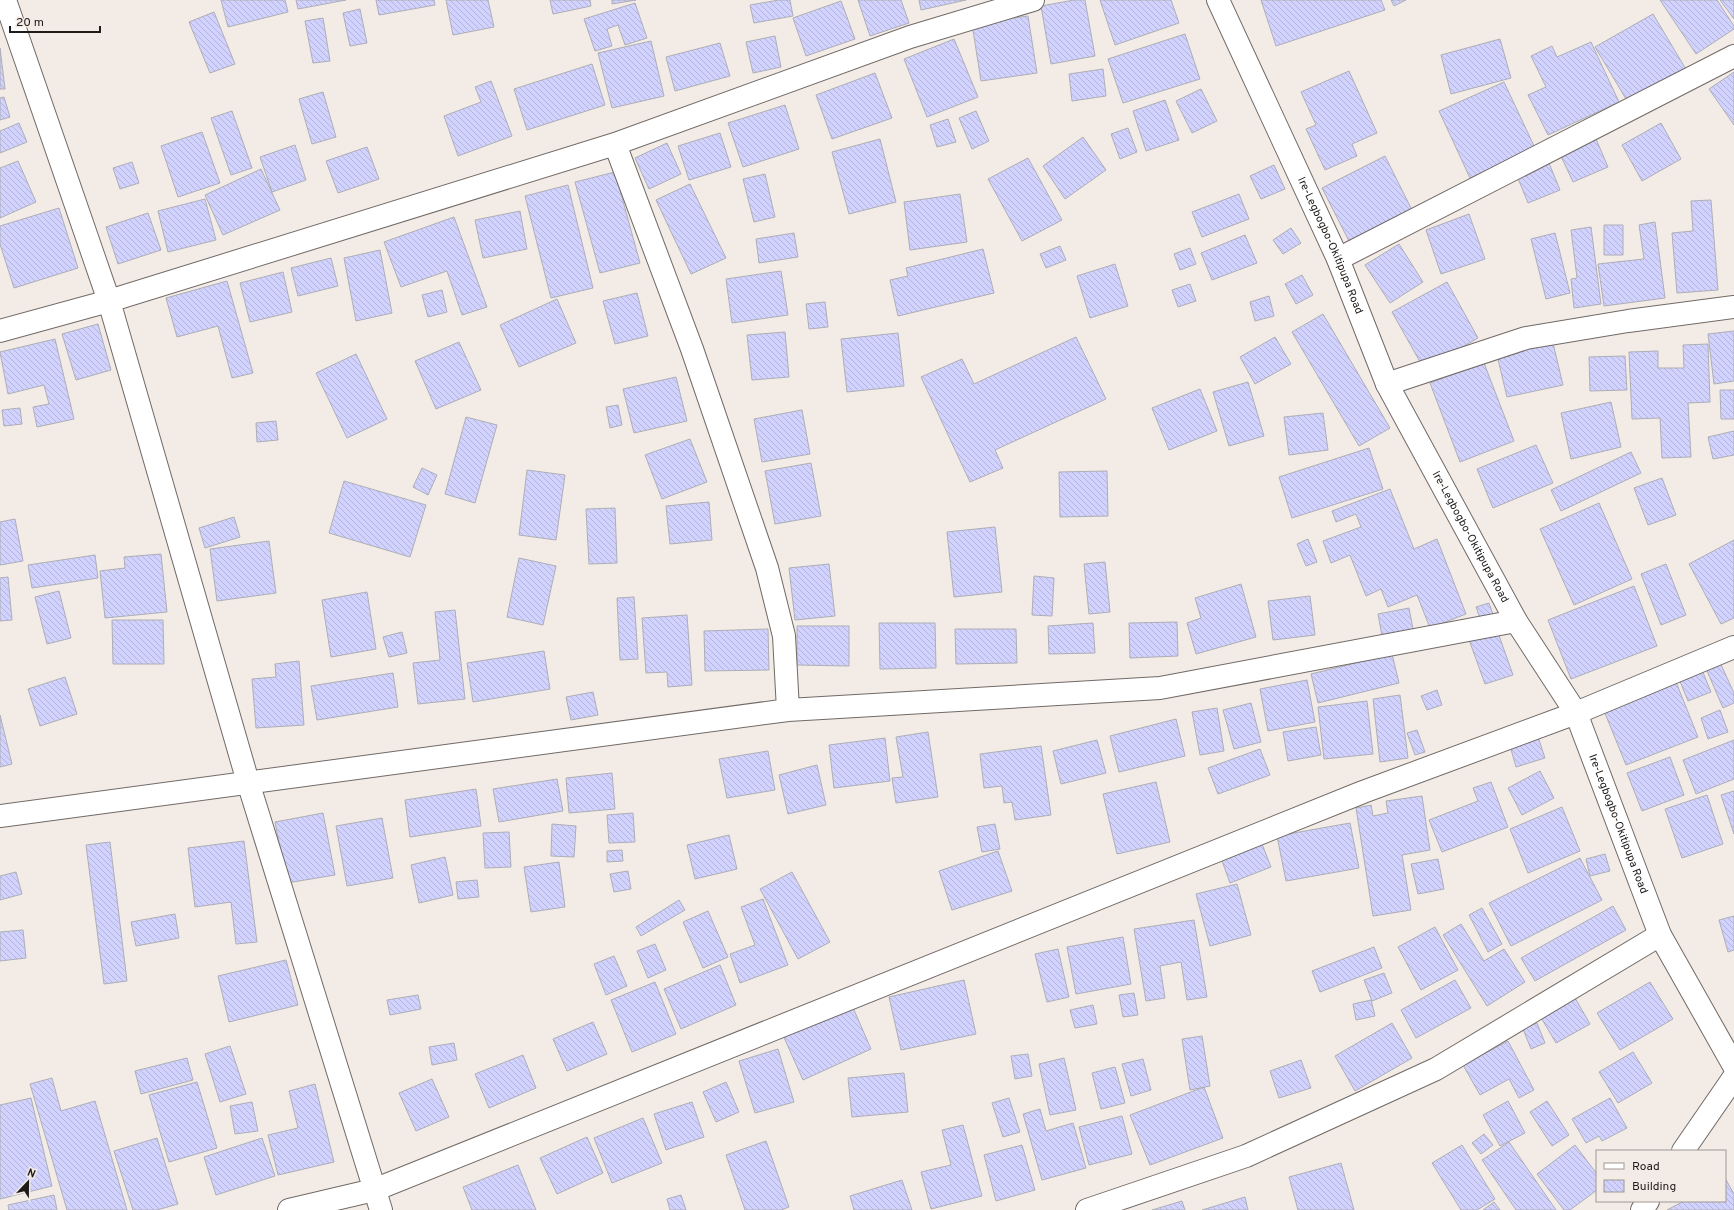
<svg xmlns="http://www.w3.org/2000/svg" width="1734" height="1210" viewBox="0 0 1734 1210" font-family="Overpass,sans-serif">
<style>
.building{fill:url(#building-back-hatch);stroke:#aeaeb6}
.lines{fill:none;stroke-linecap:round;stroke-linejoin:round}
.minor-casing{stroke:#716a66;stroke-width:24}
.tertiary-casing{stroke:#716a66;stroke-width:24}
.minor{stroke:#fff;stroke-width:22}
.tertiary{stroke:#fff;stroke-width:22}
.labels{text-anchor:middle;dominant-baseline:central;stroke-width:3;stroke-linejoin:round;paint-order:stroke}
.street-label{font-size:11px;fill:#1e1b19;stroke:#f3ebe6}
</style>
<defs>
<pattern id="building-back-hatch" width="6" height="6" patternUnits="userSpaceOnUse"><rect width="6" height="6" fill="#d1d2fe"/><path d="M-1 5l2 2M0 0l6 6M5-1l2 2" fill="none" stroke="#b3b4d9"/></pattern>
</defs>
<rect width="100%" height="100%" fill="#f3ebe6"/>
<!-- building -->
<path class="building" d="M221,0h64l3,12 -60,15z
M296,0h50l-48,9z
M376,0h58l1,5 -56,10z
M446,0h42l6,27 -41,8z
M550,0h40l1,6 -38,8z
M612,0h24l-24,4z
M779,0h11l3,16 -39,7 -4,-18z
M858,0h43l8,23 -39,13z
M919,0h47l-45,10z
M1074,0h11l10,56 -44,8 -10,-58z
M1100,0h71l8,23 -64,22z
M1261,0h120l4,10 -109,36z
M1391,0h15l-12,6z
M1660,0h57l17,26v3l-38,25z
M1720,0h14v19z
M841,1l14,38 -49,17 -13,-38z
M635,3l12,35 -22,7 -7,-20 -11,4 5,17 -17,5 -11,-32z
M360,9l7,34 -17,3 -7,-33z
M214,12l21,52 -25,9 -21,-51z
M1653,14l34,57 -58,33 -34,-57z
M1028,16l9,57 -56,8 -9,-57z
M323,18l7,43 -17,2 -8,-42z
M1185,34l15,45 -77,24 -15,-44z
M775,36l6,31 -28,6 -7,-31z
M954,39l24,58 -51,20 -23,-58z
M1500,39l11,39 -60,16 -10,-39z
M651,41l13,55 -52,12 -14,-55z
M1591,42l28,60 -71,33 -20,-40 18,-8 -15,-31 21,-10 5,11z
M720,43l10,33 -55,15 -9,-34z
M0,48l5,41h-5z
M592,64l13,41 -78,25 -13,-41z
M1103,69l3,27 -34,5 -3,-27z
M1349,71l28,62 -25,11 5,12 -32,14 -19,-41 10,-4 -15,-33z
M1734,72v53l-25,-36z
M875,73l17,45 -60,21 -16,-44z
M491,81l21,55 -54,20 -14,-40 37,-14 -6,-15z
M1504,82l31,66 -65,30 -31,-67z
M1201,89l16,32 -25,12 -16,-32z
M323,92l13,45 -24,7 -13,-45z
M4,97l6,20 -10,3v-22z
M1165,100l14,40 -33,11 -13,-40z
M785,105l14,44 -56,18 -15,-44z
M232,111l20,57 -21,7 -20,-57z
M976,111l13,30 -17,8 -13,-31z
M948,119l8,23 -19,5 -7,-22z
M19,123l8,19 -27,11v-22z
M1661,123l20,36 -39,22 -20,-36z
M1128,128l9,24 -17,7 -9,-25z
M202,132l18,51 -42,14 -17,-51z
M720,133l11,34 -42,13 -11,-34z
M1083,137l23,33 -41,29 -22,-33z
M880,139l16,63 -47,12 -17,-62z
M1596,139l12,28 -35,15 -13,-28z
M667,143l14,31 -32,15 -14,-31z
M295,145l11,35 -34,12 -12,-35z
M367,147l12,32 -41,14 -12,-32z
M1385,156l28,56 -63,31 -28,-55z
M1028,158l34,62 -40,21 -34,-62z
M18,161l18,41 -36,16v-50z
M132,162l7,21 -19,6 -7,-21z
M1549,163l11,27 -32,13 -11,-27z
M1274,165l11,24 -24,10 -11,-23z
M261,169l19,41 -57,25 -18,-40z
M615,172l25,91 -40,10 -25,-91z
M765,174l10,43 -21,5 -11,-43z
M690,184l36,74 -35,16 -35,-74z
M568,185l25,103 -42,10 -26,-102z
M960,194l7,48 -57,8 -6,-48z
M1239,194l10,25 -47,18 -10,-25z
M205,199l11,41 -48,12 -10,-41z
M1711,200l7,90 -41,3 -5,-60 21,-2 -2,-30z
M59,208l19,60 -64,20 -14,-44v-18z
M520,211l7,38 -44,9 -8,-38z
M148,213l13,37 -43,14 -12,-37z
M1469,214l16,45 -44,15 -15,-44z
M454,217l33,90 -25,8 -15,-44 -46,16 -17,-45z
M1655,222l10,76 -61,8 -6,-42 46,-5 -5,-34z
M1604,225h19v30h-19z
M1591,227l10,77 -27,4 -3,-29 6,-1 -6,-48z
M1291,228l10,15 -18,11 -10,-14z
M794,233l4,24 -39,6 -3,-24z
M1555,233l15,60 -24,6 -15,-60z
M1245,235l12,28 -45,17 -11,-27z
M1399,244l24,38 -33,21 -25,-38z
M1060,246l6,14 -20,8 -6,-14z
M1190,248l6,16 -16,6 -6,-16z
M983,249l11,44 -96,23 -8,-36 18,-4 -2,-8z
M380,250l12,63 -36,8 -12,-63z
M331,258l7,28 -40,10 -7,-28z
M1115,264l13,42 -38,12 -13,-42z
M781,271l7,44 -56,8 -6,-44z
M283,272l9,40 -42,10 -10,-39z
M1302,275l11,20 -17,9 -11,-20z
M227,281l26,92 -21,5 -14,-52 -41,11 -11,-39z
M1447,282l31,56 -54,31 -32,-57z
M1190,284l6,17 -18,6 -6,-17z
M442,290l5,22 -19,5 -6,-22z
M637,293l11,43 -33,8 -12,-43z
M1269,296l5,20 -19,5 -5,-19z
M557,299l19,44 -57,24 -19,-42z
M825,302l3,25 -19,2 -3,-25z
M1323,314l67,114 -31,18 -67,-114z
M98,324l13,46 -35,10 -14,-46z
M1734,331v50l-20,3 -6,-50z
M785,332l4,45 -37,3 -5,-45z
M898,333l6,53 -57,6 -6,-53z
M1076,337l30,62 -111,51 8,18 -33,14 -49,-105 41,-18 12,25z
M1275,337l16,27 -36,20 -15,-27z
M55,339l19,80 -37,8 -4,-20 16,-3 -5,-19 -36,9 -8,-42z
M1552,339l11,46 -56,12 -11,-46z
M459,342l22,48 -45,19 -21,-48z
M1708,344l2,58 -22,1 3,54 -29,1 -2,-40 -28,1 -3,-67 29,-1v17h26l-1,-23z
M356,354l31,65 -40,19 -31,-65z
M1625,356l2,34 -37,1 -1,-34z
M1484,363l30,78 -54,21 -30,-79z
M676,377l11,44 -53,12 -11,-44z
M1248,382l16,54 -35,10 -16,-54z
M1200,389l17,42 -48,19 -17,-42z
M1720,390h14v29h-13z
M1611,402l10,45 -50,12 -10,-46z
M618,405l4,20 -12,3 -4,-21z
M20,408l2,16 -18,2 -2,-16z
M802,410l8,44 -48,8 -8,-43z
M1323,413l5,37 -39,5 -5,-38z
M466,417l31,8 -22,78 -30,-9z
M276,421l2,19 -21,2 -1,-19z
M1734,431v24l-21,4 -5,-22z
M690,439l17,43 -45,17 -17,-44z
M1536,445l17,38 -60,25 -16,-39z
M1369,448l14,41 -91,29 -13,-41z
M1631,452l10,21 -80,38 -10,-21z
M811,463l10,53 -46,8 -10,-53z
M422,468l15,7 -9,20 -15,-8z
M527,470l38,5 -9,65 -37,-5z
M1107,471l1,45 -48,1 -1,-45z
M1662,478l14,37 -28,10 -14,-37z
M344,481l82,24 -16,52 -81,-24z
M1390,489l24,60 23,-10 29,75 -36,14 -13,-33 -29,12 -7,-18 -15,7 -16,-41 -19,8 -8,-22 38,-14 -5,-13 -20,8 -4,-11z
M709,502l3,38 -42,4 -4,-38z
M1599,503l33,76 -58,26 -34,-76z
M615,508l2,55 -28,1 -3,-55z
M234,517l6,20 -35,11 -6,-20z
M15,519l8,42 -23,4v-43z
M995,527l7,65 -48,5 -7,-65z
M1308,539l9,23 -11,4 -9,-22z
M1734,540v78l-13,6 -32,-60z
M269,541l7,52 -59,8 -7,-52z
M161,554l6,58 -62,6 -5,-47 25,-3 -1,-11z
M95,555l3,23 -66,10 -4,-23z
M519,558l37,8 -13,59 -36,-8z
M1105,562l5,50 -21,2 -5,-50z
M829,564l6,52 -40,4 -6,-52z
M1666,564l20,51 -25,10 -20,-51z
M1034,576l20,2 -2,38 -20,-1z
M8,577l4,43 -12,1v-43z
M1241,584l15,53 -60,17 -9,-31 14,-5 -6,-20z
M1634,586l23,60 -86,33 -23,-59z
M59,591l12,47 -24,6 -12,-47z
M367,592l9,57 -45,8 -9,-57z
M1310,596l5,39 -42,5 -5,-39z
M634,597l4,62 -18,1 -3,-62z
M1489,603l6,17 -13,4 -6,-17z
M1409,608l4,21 -31,7 -4,-22z
M455,610l10,89 -47,5 -5,-41 27,-3 -5,-48z
M687,615l5,70 -24,2 -1,-15 -21,1 -4,-55z
M112,620h51l1,44h-51z
M1177,622l1,34 -48,2 -1,-35z
M879,623h56l1,45 -56,1z
M1093,623l2,30 -46,1 -1,-28z
M797,626h52v40l-52,-1z
M1496,627l17,48 -28,9 -17,-47z
M768,629l1,41 -64,1 -1,-40z
M955,629h61l1,34 -61,1z
M402,632l5,21 -18,4 -6,-20z
M544,651l6,38 -77,13 -6,-39z
M1392,654l7,29 -81,20 -7,-29z
M1718,658l16,35v10l-11,5 -19,-44z
M299,661l5,64 -48,3 -4,-49 24,-2 -1,-13z
M1700,665l11,27 -23,9 -11,-27z
M393,673l5,34 -81,13 -6,-34z
M65,677l12,37 -37,12 -12,-37z
M1674,677l24,60 -72,28 -24,-59z
M1307,680l8,42 -47,9 -8,-42z
M1437,690l5,15 -15,5 -6,-14z
M593,692l5,23 -27,5 -5,-23z
M1400,695l8,63 -28,4 -7,-63z
M1367,701l6,53 -49,5 -6,-52z
M1251,703l10,39 -27,7 -11,-39z
M1217,708l7,43 -24,4 -8,-43z
M1720,710l8,22 -20,7 -7,-21z
M0,715l12,49 -12,3z
M1176,719l9,37 -66,16 -9,-36z
M1316,727l5,28 -33,6 -5,-29z
M1417,730l8,22 -10,3 -8,-22z
M928,732l10,65 -42,6 -4,-25 11,-1 -7,-40z
M1538,737l7,21 -29,9 -6,-21z
M885,738l5,43 -56,7 -5,-43z
M1097,740l9,33 -45,11 -8,-33z
M1734,740v39l-38,15 -13,-34z
M1041,746l10,69 -36,5 -3,-18 -8,1 -2,-17 -18,2 -4,-34z
M1260,749l10,26 -52,19 -10,-26z
M768,751l7,39 -48,8 -8,-39z
M1670,757l14,38 -42,16 -15,-38z
M817,765l9,40 -38,9 -9,-39z
M1540,771l14,27 -32,17 -14,-27z
M612,773l3,36 -46,4 -3,-35z
M557,779l6,32 -64,11 -6,-33z
M1156,782l14,60 -53,12 -14,-60z
M1491,782l17,45 -66,25 -13,-32 49,-19 -5,-13z
M476,789l5,37 -71,11 -5,-37z
M1734,791v43l-13,-39z
M1707,795l16,49 -41,14 -17,-49z
M1422,796l8,54 -28,5 9,55 -38,6 -17,-108 15,-3 2,11 15,-3 -2,-12z
M1562,807l18,44 -52,22 -18,-44z
M323,813l12,62 -48,8 -12,-61z
M633,813l2,29 -26,1 -2,-28z
M382,818l11,60 -46,8 -11,-60z
M1350,823l9,45 -73,13 -9,-45z
M552,824l24,2 -2,31 -23,-1z
M995,824l5,25 -18,3 -5,-25z
M509,832l2,35 -26,1 -2,-35z
M729,835l8,34 -42,10 -8,-34z
M244,841l13,101 -21,2 -5,-42 -36,5 -7,-59z
M110,842l17,139 -23,3 -18,-139z
M1262,844l9,23 -41,16 -9,-25z
M622,850l1,11 -16,1v-11z
M998,851l14,40 -60,19 -13,-39z
M1605,854l5,17 -20,5 -4,-17z
M445,857l8,38 -34,8 -8,-38z
M1580,858l22,42 -91,46 -22,-43z
M1438,859l6,30 -26,5 -7,-30z
M559,862l6,45 -34,5 -7,-45z
M628,871l3,18 -17,3 -4,-18z
M16,872l6,22 -22,6v-24z
M792,872l38,70 -32,17 -38,-70z
M477,880l2,17 -21,2 -2,-17z
M1237,884l14,51 -41,11 -14,-52z
M763,899l25,66 -48,18 -10,-29 25,-9 -14,-38z
M679,900l6,10 -44,26 -5,-9z
M1613,906l13,24 -91,51 -14,-23z
M1482,908l20,36 -14,8 -19,-37z
M708,911l20,46 -25,11 -20,-46z
M175,914l4,24 -43,8 -5,-24z
M1734,916v34l-6,2 -9,-32z
M1194,920l13,77 -20,3 -6,-38 -21,4 5,32 -19,3 -12,-72z
M1461,924l23,37 20,-12 21,33 -38,24 -44,-71z
M1435,927l23,43 -37,20 -23,-43z
M23,930l3,28 -26,3v-29z
M1123,937l8,47 -55,10 -9,-47z
M655,944l11,26 -18,8 -11,-27z
M1374,947l8,21 -62,24 -8,-21z
M1058,949l11,48 -22,5 -12,-48z
M614,956l13,30 -21,9 -12,-31z
M286,960l12,45 -69,17 -11,-46z
M720,965l16,40 -55,24 -17,-40z
M1384,973l8,20 -20,8 -8,-21z
M964,980l12,54 -75,16 -12,-53z
M1455,980l16,28 -55,30 -15,-28z
M655,982l21,52 -44,18 -21,-52z
M1650,982l23,37 -53,31 -23,-37z
M1134,993l4,22 -15,2 -4,-22z
M418,995l3,14 -31,6 -3,-15z
M1574,996l16,28 -34,19 -16,-27z
M1371,1000l4,16 -19,4 -3,-16z
M851,1003l20,46 -68,31 -21,-47z
M1093,1005l4,19 -22,4 -5,-18z
M593,1022l14,32 -40,17 -14,-32z
M1392,1023l20,35 -57,33 -20,-35z
M1537,1023l8,20 -14,6 -8,-20z
M1202,1036l8,50 -20,4 -8,-51z
M1508,1041l26,49 -15,8 -10,-19 -29,16 -17,-30z
M454,1043l3,17 -25,5 -3,-18z
M230,1046l16,48 -26,8 -15,-48z
M778,1049l16,53 -39,11 -16,-52z
M1633,1052l19,31 -34,20 -19,-31z
M1028,1054l4,22 -17,3 -4,-23z
M523,1055l13,33 -47,20 -14,-34z
M187,1058l6,22 -52,14 -6,-23z
M1064,1058l12,52 -26,5 -11,-51z
M1143,1059l8,31 -20,6 -9,-32z
M1301,1060l10,28 -32,10 -9,-27z
M1115,1067l10,36 -24,6 -9,-36z
M904,1073l4,39 -56,5 -4,-39z
M52,1078l9,33 34,-10 32,109h-60l-37,-126z
M432,1079l17,38 -33,14 -17,-38z
M197,1082l20,66 -48,14 -20,-67z
M726,1082l13,30 -23,10 -13,-30z
M315,1084l19,78 -56,13 -10,-40 30,-7 -9,-37z
M1204,1087l19,51 -73,27 -20,-50z
M31,1098l21,88 -52,13v-94z
M1009,1098l11,34 -17,5 -11,-34z
M1610,1098l17,30 -25,13 -3,-5 -13,7 -14,-24z
M1508,1101l17,32 -25,13 -17,-31z
M1547,1101l22,34 -17,11 -22,-34z
M252,1102l6,29 -23,3 -5,-28z
M692,1102l12,35 -38,13 -12,-36z
M1040,1109l6,22 27,-8 13,45 -44,12 -19,-66z
M1122,1116l10,38 -43,11 -10,-38z
M643,1118l19,45 -50,20 -18,-45z
M963,1125l19,71 -51,13 -10,-37 30,-7 -9,-35z
M1484,1134l9,11 -12,9 -9,-11z
M587,1137l16,36 -46,21 -17,-36z
M157,1138l21,66 -21,6h-24l-19,-59z
M262,1138l13,38 -59,19 -12,-38z
M766,1141l23,66 -8,3h-36l-19,-55z
M1509,1142l47,68h-40l-34,-50z
M1022,1145l13,45 -39,11 -12,-46z
M1462,1145l33,54 -18,11h-16l-29,-47z
M1575,1145l22,29v16l-27,20h-6l-27,-36z
M1341,1163l13,47h-56l-9,-33z
M518,1165l18,45h-64l-9,-23z
M1725,1178l9,16v16h-67l17,-9h41z
M902,1180l10,30h-58l-4,-14z
M54,1195l3,15h-48l-1,-5z
M681,1195l5,15h-16l-3,-11z
M1245,1197l3,13h-46z
M1182,1201l3,9h-33z
M1494,1202l6,8h-17z"/>
<g class="lines">
<!-- minor casing -->
<g class="minor-casing">
<path id="minor" d="M5,0l104,301 139,481 133,428
M615,144l77,205 75,219 17,68 4,74
M1338,259l396,-203
M0,331l109,-30 506,-157 295,-107 123,-37
M1387,384l139,-46 102,-17 106,-14
M0,816l788,-106 372,-22 356,-67
M289,1210l85,-20 989,-398 213,-79 158,-66
M1087,1210l159,-54 190,-87 224,-134"/>
</g>
<!-- tertiary casing -->
<g class="tertiary-casing">
<g id="tertiary">
<path id="s1" d="M1218,0l120,259 49,125 129,237 60,92 84,222 74,131"/>
<path d="M1683,1151l51,-74"/>
<path d="M1642,1210l6,-9"/>
</g>
</g>
<!-- minor -->
<use href="#minor" class="minor"/>
<!-- tertiary -->
<use href="#tertiary" class="tertiary"/>
</g>
<g class="labels">
<!-- street labels -->
<g class="street-label">
<text stroke="none"><textPath href="#s1" startOffset="270">Ire-Legbogbo-Okitipupa Road</textPath></text>
<text stroke="none"><textPath href="#s1" startOffset="594">Ire-Legbogbo-Okitipupa Road</textPath></text>
<text stroke="none"><textPath href="#s1" startOffset="918">Ire-Legbogbo-Okitipupa Road</textPath></text>
</g>
</g>
<!-- legend -->
<rect x="1596" y="1150" width="130" height="52" fill="#f3ebe6" stroke="#9e9894"/>
<rect x="1604" y="1163" width="20" height="6" fill="#ffffff" stroke="#9e9894"/>
<text x="1632" y="1170" font-size="12" fill="#1e1b19">Road</text>
<rect x="1604" y="1180" width="20" height="12" fill="url(#building-back-hatch)" stroke="#9e9894"/>
<text x="1632" y="1190" font-size="12" fill="#1e1b19">Building</text>
<!-- north arrow -->
<g transform="translate(28 1182) rotate(22)" stroke="#f3ebe6" stroke-width="3" paint-order="stroke">
<path d="M0-3L7 15L0 10L-7 15Z" fill="#1e1b19"/>
<text y="-6" font-size="11" font-weight="bold" text-anchor="middle" fill="#1e1b19">N</text>
</g>
<!-- scale -->
<path d="M10 26v6h90v-6" fill="none" stroke="#1e1b19" stroke-width="2"/>
<text x="16" y="26" font-size="12" fill="#1e1b19" stroke="#f3ebe6" stroke-width="3" paint-order="stroke">20 m</text>
</svg>
